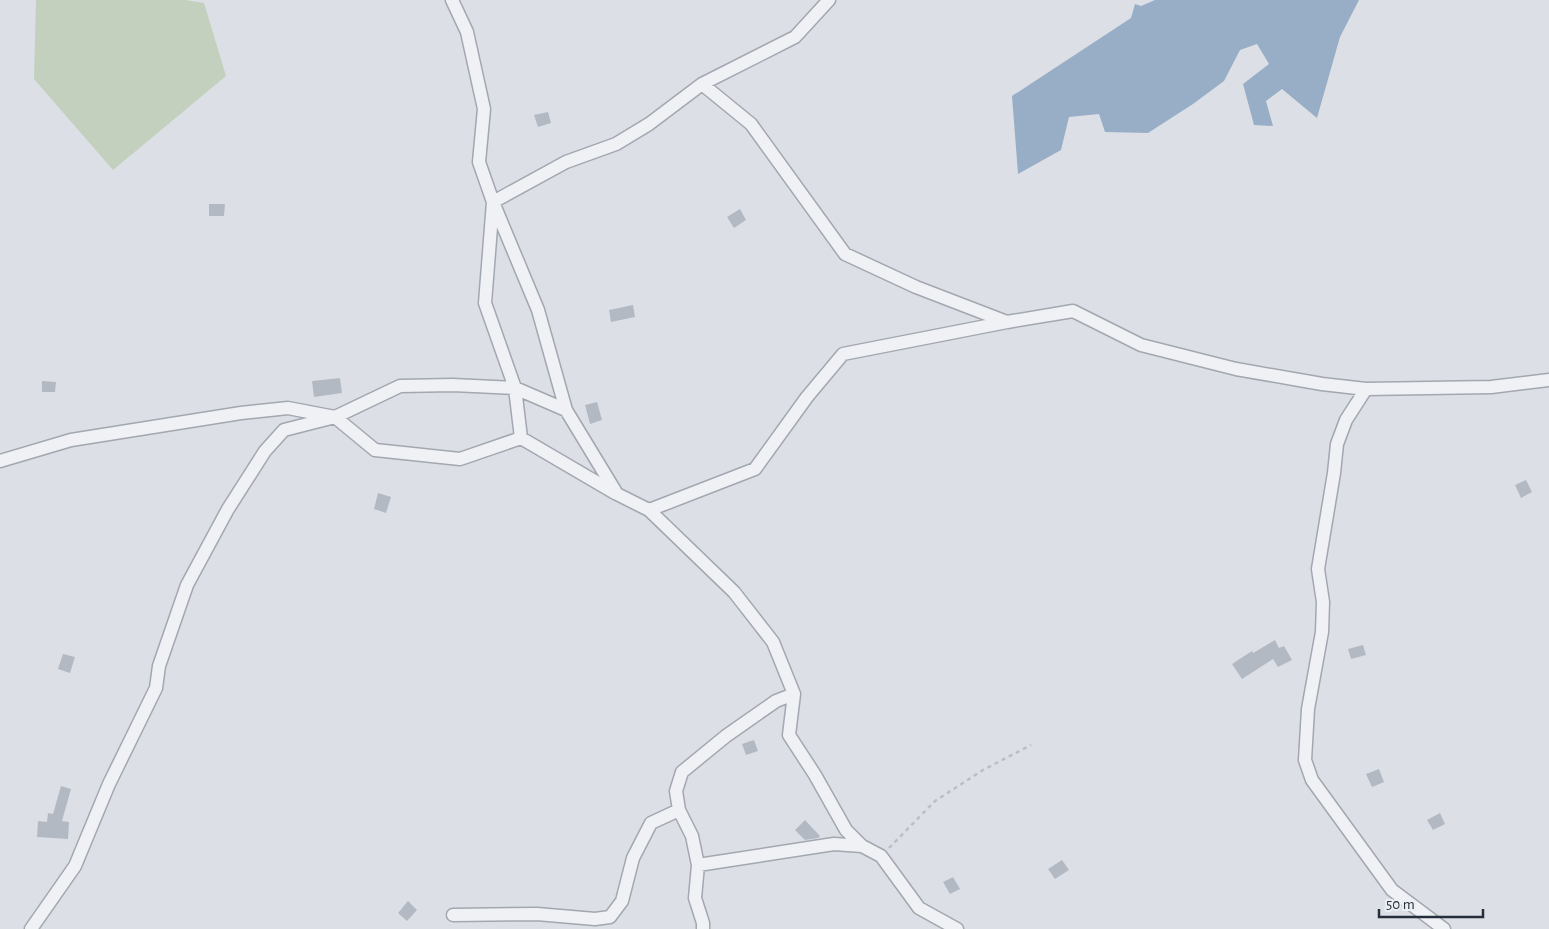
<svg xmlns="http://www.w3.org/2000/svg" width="1549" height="929" viewBox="0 0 1549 929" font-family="'Alegreya Sans',sans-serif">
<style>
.green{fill:#c2d0bd}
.water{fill:#97aec6}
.building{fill:#b3b9c3}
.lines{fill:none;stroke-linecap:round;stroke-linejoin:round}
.minor-casing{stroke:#a2a7b0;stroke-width:15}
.path{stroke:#bbbec5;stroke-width:2.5;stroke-dasharray:4 4;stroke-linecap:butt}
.minor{stroke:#eff1f5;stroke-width:12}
</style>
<rect width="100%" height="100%" fill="#dce0e6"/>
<!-- green -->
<path class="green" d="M36,0h149l19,3 22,73 -113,94 -79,-91z"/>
<!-- water -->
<path class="water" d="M1155,0h204l-19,37 -23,81 -35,-29 -16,12 7,25 -19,-1 -11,-41 26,-20 -12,-20 -17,6 -16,31 -31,23 -45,29 -43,-1 -6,-18 -30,3 -8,33 -43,24 -6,-78 119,-78 4,-14 6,2z"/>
<!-- building -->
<path class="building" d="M548,112l3,11 -13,4 -4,-12z
M209,204h16l-1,12h-15z
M740,209l6,11 -12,8 -7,-11z
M633,305l2,12 -24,5 -2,-12z
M340,378l2,15 -28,4 -2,-16z
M42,381l14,1 -1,10h-13z
M597,402l5,18 -12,4 -5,-19z
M1526,480l6,12 -11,6 -6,-13z
M378,493l13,4 -5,16 -12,-4z
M1275,640l4,8 5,-2 8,14 -14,7 -5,-8 -31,20 -10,-15 20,-13 1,2z
M1363,645l3,10 -15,4 -3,-10z
M63,654l12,3 -5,16 -12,-4z
M754,740l4,11 -12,4 -4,-11z
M1379,769l5,13 -12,5 -6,-13z
M61,786l10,3 -9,32 7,1 -1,17 -31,-2 1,-16 9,1 1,-9 5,1z
M1440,813l5,11 -12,6 -6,-10z
M805,820l15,16 -2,2 -13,2 -10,-10z
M1062,860l7,10 -14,9 -7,-10z
M953,877l7,12 -10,5 -7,-12z
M408,901l9,9 -10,11 -9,-8z"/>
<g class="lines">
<!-- minor casing -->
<g class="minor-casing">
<path id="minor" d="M452,0l15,32 17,77 -5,53 14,40 45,108 28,100 51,84 32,16 85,82 39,50 21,52 -5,41 26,40 31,55 16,16 19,10 38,52 38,21
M702,84l49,40 94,130 71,33 91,35
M1366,389l-20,31 -9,24 -3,29 -16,96 5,33 -1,30 -14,77 -3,51 7,20 80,110 52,39
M521,438l-6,-50 -30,-85 8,-101 73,-40 50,-18 33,-20 53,-40 93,-47 34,-37
M0,461l71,-21 170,-27 47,-5 47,9 65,-31 53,-1 62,3 51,22
M649,510l106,-41 52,-72 36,-43 164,-32 66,-11 68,34 95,24 86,15 44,5 125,-2 58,-7
M794,694l-18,7 -50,35 -44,36 -6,19 3,19 13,26 6,29 136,-21 28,2
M698,865l-3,33 8,25v6
M453,915l84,-1 58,5 15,-2 12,-16 11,-43 18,-35 28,-13
M31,929l44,-63 34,-82 47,-96 3,-22 28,-81 41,-76 37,-58 19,-21 51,-13 40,33 85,9 61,-21 94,55"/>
</g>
<!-- path -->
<path class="path" d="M889,848l46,-47 48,-31 48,-25"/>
<!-- minor -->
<use href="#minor" class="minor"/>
</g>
<!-- scale -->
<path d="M1379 909v8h104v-8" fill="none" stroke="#262e3c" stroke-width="2.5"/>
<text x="1386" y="909" font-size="15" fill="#262e3c" stroke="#ebeff4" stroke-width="4" paint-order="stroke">50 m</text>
</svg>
